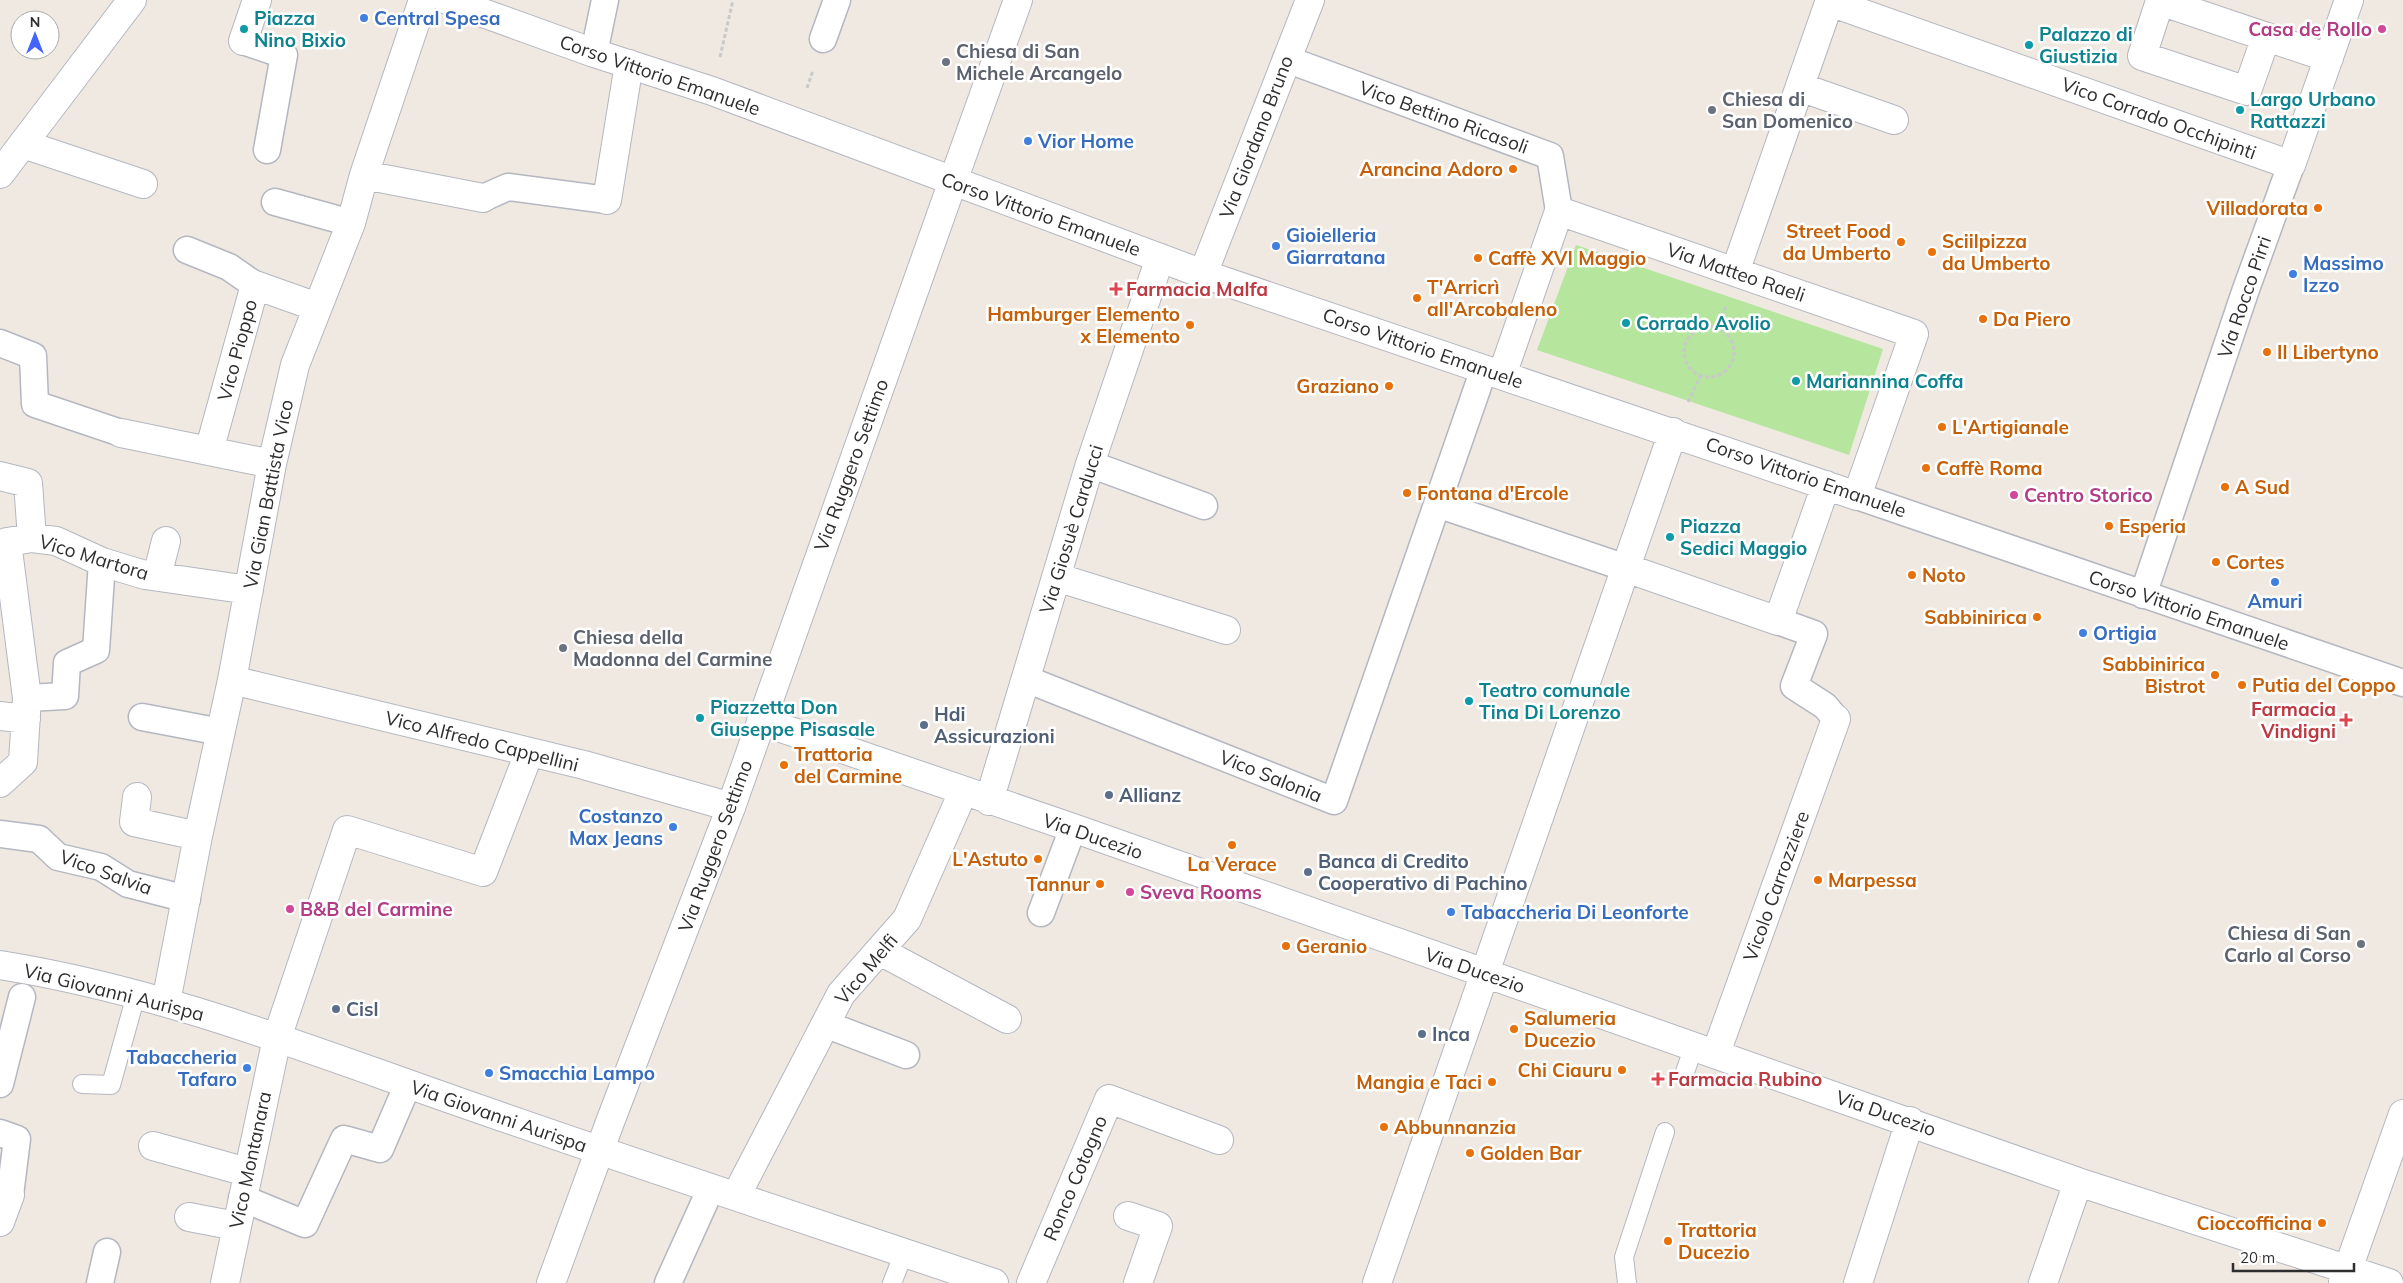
<svg xmlns="http://www.w3.org/2000/svg" width="2403" height="1283" viewBox="0 0 2403 1283" font-family="Mulish,sans-serif">
<style>
.green{fill:#b6e59e}
.lines{fill:none;stroke-linecap:round;stroke-linejoin:round}
.service-casing{stroke:#b4b7c1;stroke-width:20}
.pedestrian-casing{stroke:#b4b7c1;stroke-width:29}
.minor-casing{stroke:#b4b7c1;stroke-width:30}
.tertiary-casing{stroke:#b4b7c1;stroke-width:30}
.secondary-casing{stroke:#b4b7c1;stroke-width:30}
.path{stroke:#c9c9c9;stroke-width:3;stroke-dasharray:4 2.5;stroke-linecap:butt}
.service{stroke:#fff;stroke-width:18}
.pedestrian{stroke:#fff;stroke-width:26}
.minor{stroke:#fff;stroke-width:28}
.tertiary{stroke:#fff;stroke-width:28}
.secondary{stroke:#fff;stroke-width:28}
.shop-dot{fill:#3f7fe0;stroke:#fff;stroke-width:2}
.culture-dot{fill:#0f9aa8;stroke:#fff;stroke-width:2}
.hotel-dot{fill:#d1479c;stroke:#fff;stroke-width:2}
.worship-dot{fill:#6b7280;stroke:#fff;stroke-width:2}
.food-dot{fill:#e8710a;stroke:#fff;stroke-width:2}
.health-dot{fill:#e0444e;stroke:#fff;stroke-width:2}
.service-dot{fill:#5c6f8a;stroke:#fff;stroke-width:2}
.labels{text-anchor:middle;dominant-baseline:central;stroke-width:5;stroke-linejoin:round;paint-order:stroke}
.culture-label{font-size:19px;font-weight:bold;fill:#0d838f;stroke:#fff;text-anchor:start}
.shop-label{font-size:19px;font-weight:bold;fill:#366cbe;stroke:#fff;text-anchor:start}
.hotel-label{font-size:19px;font-weight:bold;fill:#b23c85;stroke:#fff;text-anchor:start}
.worship-label{font-size:19px;font-weight:bold;fill:#5b616d;stroke:#fff;text-anchor:start}
.street-label{font-size:19px;fill:#2e2e2e;stroke:#fff}
.food-label{font-size:19px;font-weight:bold;fill:#c56008;stroke:#fff;text-anchor:start}
.health-label{font-size:19px;font-weight:bold;fill:#be3a42;stroke:#fff;text-anchor:start}
.service-label{font-size:19px;font-weight:bold;fill:#4e5e75;stroke:#fff;text-anchor:start}
</style>
<rect width="100%" height="100%" fill="#efe9e1"/>
<!-- green -->
<path class="green" d="M1576,245l307,104 -34,106 -312,-105z"/>
<g class="lines">
<!-- service casing -->
<g class="service-casing">
<path id="service" d="M1685,1072l9,-26
M82,1084l29,1 25,-90
M892,1283l12,-30
M1627,1283l-3,-26 41,-125"/>
</g>
<!-- pedestrian casing -->
<g class="pedestrian-casing">
<path id="pedestrian" d="M823,39l14,-39
M243,41l41,14 -17,95
M594,53l11,-53
M1286,59l264,97 9,55
M483,198l25,-11 99,13
M275,202l76,21
M187,250l42,17 26,18
M0,343l33,13 2,48 86,29
M1090,464l114,42
M1857,496l546,187
M1437,504l189,64
M2143,595l102,-303 46,-127
M1778,621l36,13 -20,52 31,20 11,13
M1026,679l308,122 150,-432
M27,698l38,-2 2,-33 29,-13 6,-88
M142,717l79,15
M0,834l39,5 19,18 43,10 27,17 59,15
M1041,913l32,-85
M825,1024l81,31
M0,1084l22,-87
M0,1133l17,6 -7,56
M242,1198l63,26 39,-85 36,10 28,-65
M100,1283l7,-31
M668,1283l43,-95"/>
</g>
<!-- minor casing -->
<g class="minor-casing">
<path id="minor" d="M1830,2l461,163 58,-165
M2266,37l-19,54 -105,-35 18,-55 169,57
M243,41l14,-41
M1800,87l94,33
M23,144l120,40
M364,175l119,23
M953,181l65,-181
M607,200l22,-136
M1735,272l95,-272
M1203,274l654,222 57,-162 -355,-123 -57,164
M121,433l151,31
M209,451l46,-166 62,22
M0,476l28,7 4,55
M1626,568l152,53 48,-136
M157,576l9,-35
M1056,577l170,53
M232,680l352,85 147,42
M0,716l26,3
M761,721l312,107 1005,354 311,101
M0,783l23,-21 4,-64 -20,-156 25,-4 24,3 46,21 43,13 104,15
M137,797l-3,25 64,14
M989,801l101,-337 70,-206
M880,951l127,68
M166,1002l32,-166 34,-156 40,-216 23,-99 56,-142 13,-48 59,-175
M1716,1053l120,-334
M153,1146l94,26
M736,1196l105,-202 66,-75 56,-127
M1128,1216l30,10 -20,57
M189,1217l47,9
M0,1222l10,-27
M225,1283l52,-245 70,-208 136,42 46,-119
M1031,1283l78,-184 110,41
M1377,1283l296,-851
M1858,1283l52,-162
M2043,1283l35,-101
M2343,1283l60,-169"/>
</g>
<!-- tertiary casing -->
<g class="tertiary-casing">
<path id="tertiary" d="M447,0l147,53 118,38 491,183 107,-274
M551,1283l59,-161 121,-315 222,-626"/>
</g>
<!-- secondary casing -->
<g class="secondary-casing">
<path id="secondary" d="M0,174l132,-174
M0,965c159,25 310,85 462,138 177,62 354,120 532,180"/>
</g>
<!-- path -->
<path class="path" d="M720,57l13,-57
M807,88l6,-18
M1684 352a25 25 0 1 1 50 0a25 25 0 1 1-50 0Z
M1718,329l8,-23
M1688,402l13,-27"/>
<!-- service -->
<use href="#service" class="service"/>
<!-- pedestrian -->
<use href="#pedestrian" class="pedestrian"/>
<!-- minor -->
<use href="#minor" class="minor"/>
<!-- tertiary -->
<use href="#tertiary" class="tertiary"/>
<!-- secondary -->
<use href="#secondary" class="secondary"/>
</g>
<!-- markers -->
<g class="shop-dot">
<circle cx="364" cy="18" r="5"/>
<circle cx="1028" cy="141" r="5"/>
<circle cx="1276" cy="246" r="5"/>
<circle cx="2293" cy="274" r="5"/>
<circle cx="2275" cy="582" r="5"/>
<circle cx="2083" cy="633" r="5"/>
<circle cx="673" cy="827" r="5"/>
<circle cx="1451" cy="912" r="5"/>
<circle cx="247" cy="1068" r="5"/>
<circle cx="489" cy="1073" r="5"/>
</g>
<g class="culture-dot">
<circle cx="244" cy="29" r="5"/>
<circle cx="2029" cy="45" r="5"/>
<circle cx="2240" cy="110" r="5"/>
<circle cx="1626" cy="323" r="5"/>
<circle cx="1796" cy="381" r="5"/>
<circle cx="1670" cy="537" r="5"/>
<circle cx="1469" cy="701" r="5"/>
<circle cx="700" cy="718" r="5"/>
</g>
<g class="hotel-dot">
<circle cx="2382" cy="29" r="5"/>
<circle cx="2014" cy="495" r="5"/>
<circle cx="1130" cy="892" r="5"/>
<circle cx="290" cy="909" r="5"/>
</g>
<g class="worship-dot">
<circle cx="946" cy="62" r="5"/>
<circle cx="1712" cy="110" r="5"/>
<circle cx="563" cy="648" r="5"/>
<circle cx="2361" cy="944" r="5"/>
</g>
<g class="food-dot">
<circle cx="1513" cy="169" r="5"/>
<circle cx="2318" cy="208" r="5"/>
<circle cx="1901" cy="242" r="5"/>
<circle cx="1932" cy="252" r="5"/>
<circle cx="1478" cy="258" r="5"/>
<circle cx="1417" cy="298" r="5"/>
<circle cx="1983" cy="319" r="5"/>
<circle cx="1190" cy="325" r="5"/>
<circle cx="2267" cy="352" r="5"/>
<circle cx="1389" cy="386" r="5"/>
<circle cx="1942" cy="427" r="5"/>
<circle cx="1926" cy="468" r="5"/>
<circle cx="2225" cy="487" r="5"/>
<circle cx="1407" cy="493" r="5"/>
<circle cx="2109" cy="526" r="5"/>
<circle cx="2216" cy="562" r="5"/>
<circle cx="1912" cy="575" r="5"/>
<circle cx="2037" cy="617" r="5"/>
<circle cx="2215" cy="675" r="5"/>
<circle cx="2242" cy="685" r="5"/>
<circle cx="784" cy="765" r="5"/>
<circle cx="1232" cy="845" r="5"/>
<circle cx="1038" cy="859" r="5"/>
<circle cx="1818" cy="880" r="5"/>
<circle cx="1100" cy="884" r="5"/>
<circle cx="1286" cy="946" r="5"/>
<circle cx="1514" cy="1029" r="5"/>
<circle cx="1622" cy="1070" r="5"/>
<circle cx="1492" cy="1082" r="5"/>
<circle cx="1384" cy="1127" r="5"/>
<circle cx="1470" cy="1153" r="5"/>
<circle cx="2322" cy="1223" r="5"/>
<circle cx="1668" cy="1241" r="5"/>
</g>
<g class="health-dot">
<path d="M1113.5 281.5h5v5h5v5h-5v5h-5v-5h-5v-5h5z"/>
<path d="M2343.5 712.5h5v5h5v5h-5v5h-5v-5h-5v-5h5z"/>
<path d="M1655.5 1071.5h5v5h5v5h-5v5h-5v-5h-5v-5h5z"/>
</g>
<g class="service-dot">
<circle cx="924" cy="725" r="5"/>
<circle cx="1109" cy="795" r="5"/>
<circle cx="1308" cy="872" r="5"/>
<circle cx="336" cy="1009" r="5"/>
<circle cx="1422" cy="1034" r="5"/>
</g>
<g class="labels">
<!-- culture labels -->
<g class="culture-label">
<text x="254" y="18">Piazza<tspan x="254" dy="22">Nino Bixio</tspan></text>
<text x="2039" y="34">Palazzo di<tspan x="2039" dy="22">Giustizia</tspan></text>
<text x="2250" y="99">Largo Urbano<tspan x="2250" dy="22">Rattazzi</tspan></text>
<text x="1636" y="323">Corrado Avolio</text>
<text x="1806" y="381">Mariannina Coffa</text>
<text x="1680" y="526">Piazza<tspan x="1680" dy="22">Sedici Maggio</tspan></text>
<text x="1479" y="690">Teatro comunale<tspan x="1479" dy="22">Tina Di Lorenzo</tspan></text>
<text x="710" y="707">Piazzetta Don<tspan x="710" dy="22">Giuseppe Pisasale</tspan></text>
</g>
<!-- shop labels -->
<g class="shop-label">
<text x="374" y="18">Central Spesa</text>
<text x="1038" y="141">Vior Home</text>
<text x="1286" y="235">Gioielleria<tspan x="1286" dy="22">Giarratana</tspan></text>
<text x="2303" y="263">Massimo<tspan x="2303" dy="22">Izzo</tspan></text>
<text x="2275" y="601" text-anchor="middle">Amuri</text>
<text x="2093" y="633">Ortigia</text>
<text x="663" y="816" text-anchor="end">Costanzo<tspan x="663" dy="22">Max Jeans</tspan></text>
<text x="1461" y="912">Tabaccheria Di Leonforte</text>
<text x="237" y="1057" text-anchor="end">Tabaccheria<tspan x="237" dy="22">Tafaro</tspan></text>
<text x="499" y="1073">Smacchia Lampo</text>
</g>
<!-- hotel labels -->
<g class="hotel-label">
<text x="2372" y="29" text-anchor="end">Casa de Rollo</text>
<text x="2024" y="495">Centro Storico</text>
<text x="1140" y="892">Sveva Rooms</text>
<text x="300" y="909">B&amp;B del Carmine</text>
</g>
<!-- worship labels -->
<g class="worship-label">
<text x="956" y="51">Chiesa di San<tspan x="956" dy="22">Michele Arcangelo</tspan></text>
<text x="1722" y="99">Chiesa di<tspan x="1722" dy="22">San Domenico</tspan></text>
<text x="573" y="637">Chiesa della<tspan x="573" dy="22">Madonna del Carmine</tspan></text>
<text x="2351" y="933" text-anchor="end">Chiesa di San<tspan x="2351" dy="22">Carlo al Corso</tspan></text>
</g>
<!-- street labels -->
<g class="street-label">
<text transform="translate(660 75) rotate(19)">Corso Vittorio Emanuele</text>
<text transform="translate(1444 117) rotate(20)">Vico Bettino Ricasoli</text>
<text transform="translate(2159 118) rotate(20)">Vico Corrado Occhipinti</text>
<text transform="translate(1256 137) rotate(-69)">Via Giordano Bruno</text>
<text transform="translate(1041 214) rotate(20)">Corso Vittorio Emanuele</text>
<text transform="translate(1736 272) rotate(19)">Via Matteo Raeli</text>
<text transform="translate(2244 297) rotate(-71)">Via Rocco Pirri</text>
<text transform="translate(1423 348) rotate(19)">Corso Vittorio Emanuele</text>
<text transform="translate(237 350) rotate(-75)">Vico Pioppo</text>
<text transform="translate(851 465) rotate(-70)">Via Ruggero Settimo</text>
<text transform="translate(1806 477) rotate(19)">Corso Vittorio Emanuele</text>
<text transform="translate(268 494) rotate(-79)">Via Gian Battista Vico</text>
<text transform="translate(1071 529) rotate(-73)">Via Giosuè Carducci</text>
<text transform="translate(94 557) rotate(17)">Vico Martora</text>
<text transform="translate(2189 610) rotate(19)">Corso Vittorio Emanuele</text>
<text transform="translate(482 741) rotate(14)">Vico Alfredo Cappellini</text>
<text transform="translate(1271 776) rotate(22)">Vico Salonia</text>
<text transform="translate(1093 836) rotate(19)">Via Ducezio</text>
<text transform="translate(715 846) rotate(-70)">Via Ruggero Settimo</text>
<text transform="translate(106 872) rotate(20)">Vico Salvia</text>
<text transform="translate(1776 886) rotate(-70)">Vicolo Carrozziere</text>
<text transform="translate(866 969) rotate(-50)">Vico Melfi</text>
<text transform="translate(1475 970) rotate(19)">Via Ducezio</text>
<text transform="translate(114 992) rotate(14)">Via Giovanni Aurispa</text>
<text transform="translate(1886 1113) rotate(19)">Via Ducezio</text>
<text transform="translate(499 1116) rotate(19)">Via Giovanni Aurispa</text>
<text transform="translate(250 1160) rotate(-78)">Vico Montanara</text>
<text transform="translate(1075 1178) rotate(-67)">Ronco Cotogno</text>
</g>
<!-- food labels -->
<g class="food-label">
<text x="1503" y="169" text-anchor="end">Arancina Adoro</text>
<text x="2308" y="208" text-anchor="end">Villadorata</text>
<text x="1891" y="231" text-anchor="end">Street Food<tspan x="1891" dy="22">da Umberto</tspan></text>
<text x="1942" y="241">Sciilpizza<tspan x="1942" dy="22">da Umberto</tspan></text>
<text x="1488" y="258">Caffè XVI Maggio</text>
<text x="1427" y="287">T'Arricrì<tspan x="1427" dy="22">all'Arcobaleno</tspan></text>
<text x="1180" y="314" text-anchor="end">Hamburger Elemento<tspan x="1180" dy="22">x Elemento</tspan></text>
<text x="1993" y="319">Da Piero</text>
<text x="2277" y="352">Il Libertyno</text>
<text x="1379" y="386" text-anchor="end">Graziano</text>
<text x="1952" y="427">L'Artigianale</text>
<text x="1936" y="468">Caffè Roma</text>
<text x="2235" y="487">A Sud</text>
<text x="1417" y="493">Fontana d'Ercole</text>
<text x="2119" y="526">Esperia</text>
<text x="2226" y="562">Cortes</text>
<text x="1922" y="575">Noto</text>
<text x="2027" y="617" text-anchor="end">Sabbinirica</text>
<text x="2205" y="664" text-anchor="end">Sabbinirica<tspan x="2205" dy="22">Bistrot</tspan></text>
<text x="2252" y="685">Putia del Coppo</text>
<text x="794" y="754">Trattoria<tspan x="794" dy="22">del Carmine</tspan></text>
<text x="1028" y="859" text-anchor="end">L'Astuto</text>
<text x="1232" y="864" text-anchor="middle">La Verace</text>
<text x="1828" y="880">Marpessa</text>
<text x="1090" y="884" text-anchor="end">Tannur</text>
<text x="1296" y="946">Geranio</text>
<text x="1524" y="1018">Salumeria<tspan x="1524" dy="22">Ducezio</tspan></text>
<text x="1612" y="1070" text-anchor="end">Chi Ciauru</text>
<text x="1482" y="1082" text-anchor="end">Mangia e Taci</text>
<text x="1394" y="1127">Abbunnanzia</text>
<text x="1480" y="1153">Golden Bar</text>
<text x="2312" y="1223" text-anchor="end">Cioccofficina</text>
<text x="1678" y="1230">Trattoria<tspan x="1678" dy="22">Ducezio</tspan></text>
</g>
<!-- health labels -->
<g class="health-label">
<text x="1126" y="289">Farmacia Malfa</text>
<text x="2336" y="709" text-anchor="end">Farmacia<tspan x="2336" dy="22">Vindigni</tspan></text>
<text x="1668" y="1079">Farmacia Rubino</text>
</g>
<!-- service labels -->
<g class="service-label">
<text x="934" y="714">Hdi<tspan x="934" dy="22">Assicurazioni</tspan></text>
<text x="1119" y="795">Allianz</text>
<text x="1318" y="861">Banca di Credito<tspan x="1318" dy="22">Cooperativo di Pachino</tspan></text>
<text x="346" y="1009">Cisl</text>
<text x="1432" y="1034">Inca</text>
</g>
</g>
<!-- north arrow -->
<g transform="translate(35 35)"><circle r="24" fill="#ffffff" stroke="#ababab"/>
<path d="M0-4L9 19L0 12L-9 19Z" fill="#4264fb"/>
<text y="-8" font-size="14" font-weight="bold" text-anchor="middle" fill="#2e2e2e">N</text>
</g>
<!-- scale -->
<path d="M2233 1263v8h121v-8" fill="none" stroke="#2e2e2e" stroke-width="2.5"/>
<text x="2240" y="1263" font-size="15" fill="#2e2e2e" stroke="#ffffff" stroke-width="4" paint-order="stroke">20 m</text>
</svg>
